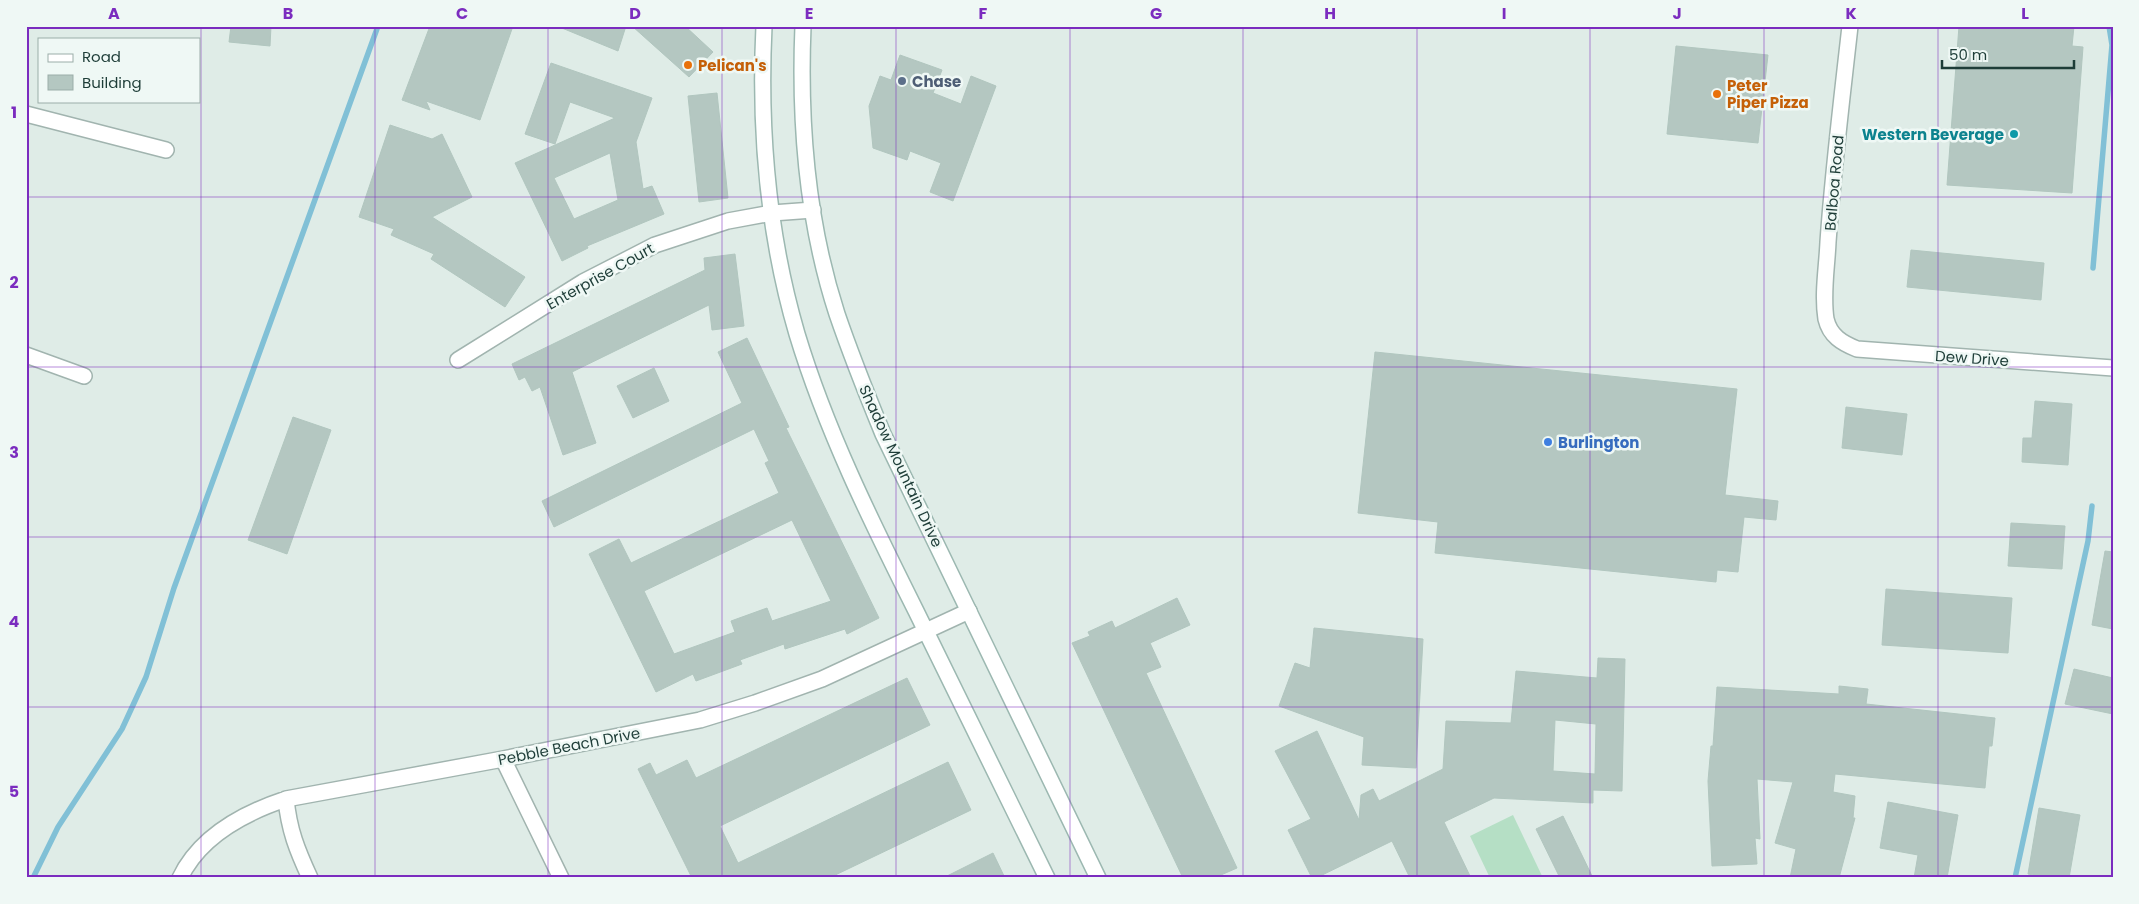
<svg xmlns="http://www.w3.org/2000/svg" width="2139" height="904" viewBox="0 0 2139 904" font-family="Poppins,sans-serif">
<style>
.green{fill:#b5dfc5}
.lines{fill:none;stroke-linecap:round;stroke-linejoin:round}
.stream{stroke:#81c0d6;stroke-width:5.5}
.building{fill:#b4c7c1;stroke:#b1c6bf;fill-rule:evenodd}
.minor-casing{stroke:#a1b4af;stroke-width:18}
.tertiary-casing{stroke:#a1b4af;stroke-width:18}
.secondary-casing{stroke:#9cb8b1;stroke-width:18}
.minor{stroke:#fff;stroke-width:15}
.tertiary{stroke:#fff;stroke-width:15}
.secondary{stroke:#fff;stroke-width:15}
.grid{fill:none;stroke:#7b2cbf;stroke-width:1;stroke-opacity:0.55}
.food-dot{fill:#e8710a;stroke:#eff8f5;stroke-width:2}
.service-dot{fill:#5c6f8a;stroke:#eff8f5;stroke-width:2}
.culture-dot{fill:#0f9aa8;stroke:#eff8f5;stroke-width:2}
.shop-dot{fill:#3f7fe0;stroke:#eff8f5;stroke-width:2}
.labels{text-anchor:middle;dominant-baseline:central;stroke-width:5;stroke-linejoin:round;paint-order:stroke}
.food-label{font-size:15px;font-weight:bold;fill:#c56008;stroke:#eff8f5;text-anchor:start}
.service-label{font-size:15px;font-weight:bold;fill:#4e5e75;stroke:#eff8f5;text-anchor:start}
.culture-label{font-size:15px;font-weight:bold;fill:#0d838f;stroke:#eff8f5;text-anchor:end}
.street-label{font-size:15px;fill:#1e3d38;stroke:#eff8f5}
.shop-label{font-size:15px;font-weight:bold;fill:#366cbe;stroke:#eff8f5;text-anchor:start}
.neatline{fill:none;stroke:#7b2cbf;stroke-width:2}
.grid-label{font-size:16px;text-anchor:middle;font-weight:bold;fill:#7b2cbf}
</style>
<rect width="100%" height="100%" fill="#dfece7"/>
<!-- green -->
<path class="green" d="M1513,815l30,63h-53l-20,-42z"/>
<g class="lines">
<!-- stream -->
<path class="stream" d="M2093,268l19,-223 -3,-19
M33,878l25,-51 64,-98 24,-52 28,-89 204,-562
M2015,878l73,-337 4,-35"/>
</g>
<!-- building -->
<path class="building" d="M231,26h40l-1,20 -41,-4z
M430,26h83l-33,94 -54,-19 4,9 -28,-10z
M557,26h69l-8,25z
M632,26h53l28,26 -24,25z
M1959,26h115l-2,20 11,1 -11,146 -125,-8z
M1676,46l92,9 -10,88 -91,-9z
M900,55l42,15 -9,23 28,11 10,-28 25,10 -43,115 -23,-9 11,-29 -31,-12 -3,9 -34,-12 -4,-42 11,-30 11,4z
M551,63l101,35 -16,44 7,47 9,-3 12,28 -77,32 1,2 -26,13 -47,-98 100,-45 -45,-16 -15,42 -30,-10zM610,153l8,47 -44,19 -20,-41z
M717,93l11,105 -29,4 -11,-106z
M390,125l42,14 10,-5 30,63 -40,20 93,60 -20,30 -74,-48 3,-5 -43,-19 3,-6 -35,-12z
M1911,250l133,13 -3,37 -134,-13z
M735,254l9,72 -32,4 -3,-25 -137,67 24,71 -33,12 -23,-68 -8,4 -7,-14 -6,3 -7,-16 193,-94 -1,-12z
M747,338l42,89 -3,1 93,190 -32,16 -2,-5 -60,20 -1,-5 -44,16 2,4 -46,17 -3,-7 -37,18 -67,-138 30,-15 12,24 148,-70 -14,-30 4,-2 -15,-32 -200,98 -12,-26 200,-98 -24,-51zM792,520l39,81 -59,20 -5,-13 -36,13 4,11 -61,22 -30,-63z
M1375,352l362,37 -12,106 53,6 -2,19 -32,-3 -6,55 -21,-2 -1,12 -281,-29 3,-31 -80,-9z
M654,368l15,33 -36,17 -16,-32z
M2035,401l37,3 -4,61 -46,-3 1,-24h9z
M1846,407l61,7 -5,41 -60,-7z
M293,417l38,13 -44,124 -39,-14z
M2011,523l54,3 -3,43 -54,-3z
M2105,551l8,1v77l-21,-4z
M1886,589l126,9 -4,55 -126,-8z
M1177,598l13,27 -40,18 11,24 -15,6 91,195 -23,10h-31l-111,-235 18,-7 -2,-4 24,-11 3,7z
M1314,628l109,11 -7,129 -54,-3 2,-28 -85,-31 16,-43 15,5z
M1598,658l27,1 -3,132 -29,-1v13l-99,-5 -50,24 27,56h-61l-18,-37 -76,37h-4l-24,-48 23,-11 -36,-68 42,-20 42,89 2,-25 12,-6 6,12 64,-32 3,-48 65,2 5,-52 81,7zM1555,720l41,4 -1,50 -42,-3z
M2074,669l39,9v36l-48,-10z
M907,678l23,47 -210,101 18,37 210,-101 23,48 -142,68h-137l-54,-109 12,-6 6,12 31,-15 9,18z
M1839,686l29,3 -2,15 129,14 -3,28h-3l-4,42 -150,-14 -2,18 22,4 -2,22h2l-16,60h-49l6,-29 -21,-6 18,-61 -36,-3 3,60 -5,-1 2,26 -45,2 -4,-85 3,-35h2l4,-59 122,7z
M1888,802l70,13 -11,63h-33l4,-23 -38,-7z
M2039,808l41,7 -11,63h-19l-22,-4z
M1563,816l30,62h-33l-24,-49z
M993,853l12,25h-62z"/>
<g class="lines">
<!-- minor casing -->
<g class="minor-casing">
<path id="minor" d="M26,114l140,36
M26,355l58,21
M458,360l125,-78 72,-37 73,-24 44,-8 41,-3
M503,759l58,119
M286,799c3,31 11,51 24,79
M180,878c20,-42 64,-65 106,-79l217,-40 197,-39 55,-17 67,-24 147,-68"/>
</g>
<!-- tertiary casing -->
<g class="tertiary-casing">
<path id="tertiary" d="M1850,26c-8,72 -17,144 -22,216 -1,25 -6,52 -2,77 4,17 16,24 31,30l256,19"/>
</g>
<!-- secondary casing -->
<g class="secondary-casing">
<path id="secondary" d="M764,26c-5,103 4,209 33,308 29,96 74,187 119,277 44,89 88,178 131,267
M803,26c-4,97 4,196 34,288 14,41 30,81 46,120l215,444"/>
</g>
<!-- minor -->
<use href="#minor" class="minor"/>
<!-- tertiary -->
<use href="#tertiary" class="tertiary"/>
<!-- secondary -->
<use href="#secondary" class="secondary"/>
</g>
<!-- grid -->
<path class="grid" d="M201,26v852M375,26v852M548,26v852M722,26v852M896,26v852M1070,26v852M1243,26v852M1417,26v852M1590,26v852M1764,26v852M1938,26v852M26,197h2087M26,367h2087M26,537h2087M26,707h2087"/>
<!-- markers -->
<g class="food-dot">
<circle cx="688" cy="65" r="5"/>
<circle cx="1717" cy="94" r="5"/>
</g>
<circle class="service-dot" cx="902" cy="81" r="5"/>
<circle class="culture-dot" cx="2014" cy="134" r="5"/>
<circle class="shop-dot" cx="1548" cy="442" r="5"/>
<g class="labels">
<!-- food labels -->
<g class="food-label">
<text x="698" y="65">Pelican's</text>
<text x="1727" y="85">Peter<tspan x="1727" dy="17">Piper Pizza</tspan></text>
</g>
<!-- service labels -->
<g class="service-label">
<text x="912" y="81">Chase</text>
</g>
<!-- culture labels -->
<g class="culture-label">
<text x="2004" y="134">Western Beverage</text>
</g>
<!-- street labels -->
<g class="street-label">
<text transform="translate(1834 183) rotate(-85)">Balboa Road</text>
<text transform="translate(600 276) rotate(-29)">Enterprise Court</text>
<text transform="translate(1972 358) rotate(4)">Dew Drive</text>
<text transform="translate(901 466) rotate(65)">Shadow Mountain Drive</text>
<text transform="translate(569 746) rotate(-11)">Pebble Beach Drive</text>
</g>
<!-- shop labels -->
<g class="shop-label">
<text x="1558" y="442">Burlington</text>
</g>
</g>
<!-- border -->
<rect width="2139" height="904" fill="none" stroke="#eff8f5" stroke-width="55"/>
<!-- legend -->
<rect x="38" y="38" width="162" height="65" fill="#eff8f5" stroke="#9bada9"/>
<rect x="48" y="54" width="25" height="8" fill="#ffffff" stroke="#9bada9"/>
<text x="82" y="62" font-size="15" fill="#1e3d38">Road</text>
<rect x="48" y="75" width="25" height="15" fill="#b4c7c1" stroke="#9bada9"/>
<text x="82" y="88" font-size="15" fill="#1e3d38">Building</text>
<!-- scale -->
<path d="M1942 60v8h132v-8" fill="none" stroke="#1e3d38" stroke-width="2.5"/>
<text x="1949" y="60" font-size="15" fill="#1e3d38" stroke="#eff8f5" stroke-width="4" paint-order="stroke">50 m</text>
<rect x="28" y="28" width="2084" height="848" class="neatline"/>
<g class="grid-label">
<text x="114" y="19">A</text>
<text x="288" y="19">B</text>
<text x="462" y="19">C</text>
<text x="635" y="19">D</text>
<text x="809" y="19">E</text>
<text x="983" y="19">F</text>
<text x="1156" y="19">G</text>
<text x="1330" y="19">H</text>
<text x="1504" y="19">I</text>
<text x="1677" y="19">J</text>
<text x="1851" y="19">K</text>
<text x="2025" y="19">L</text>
<text x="14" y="118">1</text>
<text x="14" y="288">2</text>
<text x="14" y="458">3</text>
<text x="14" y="627">4</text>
<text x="14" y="797">5</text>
</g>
</svg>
